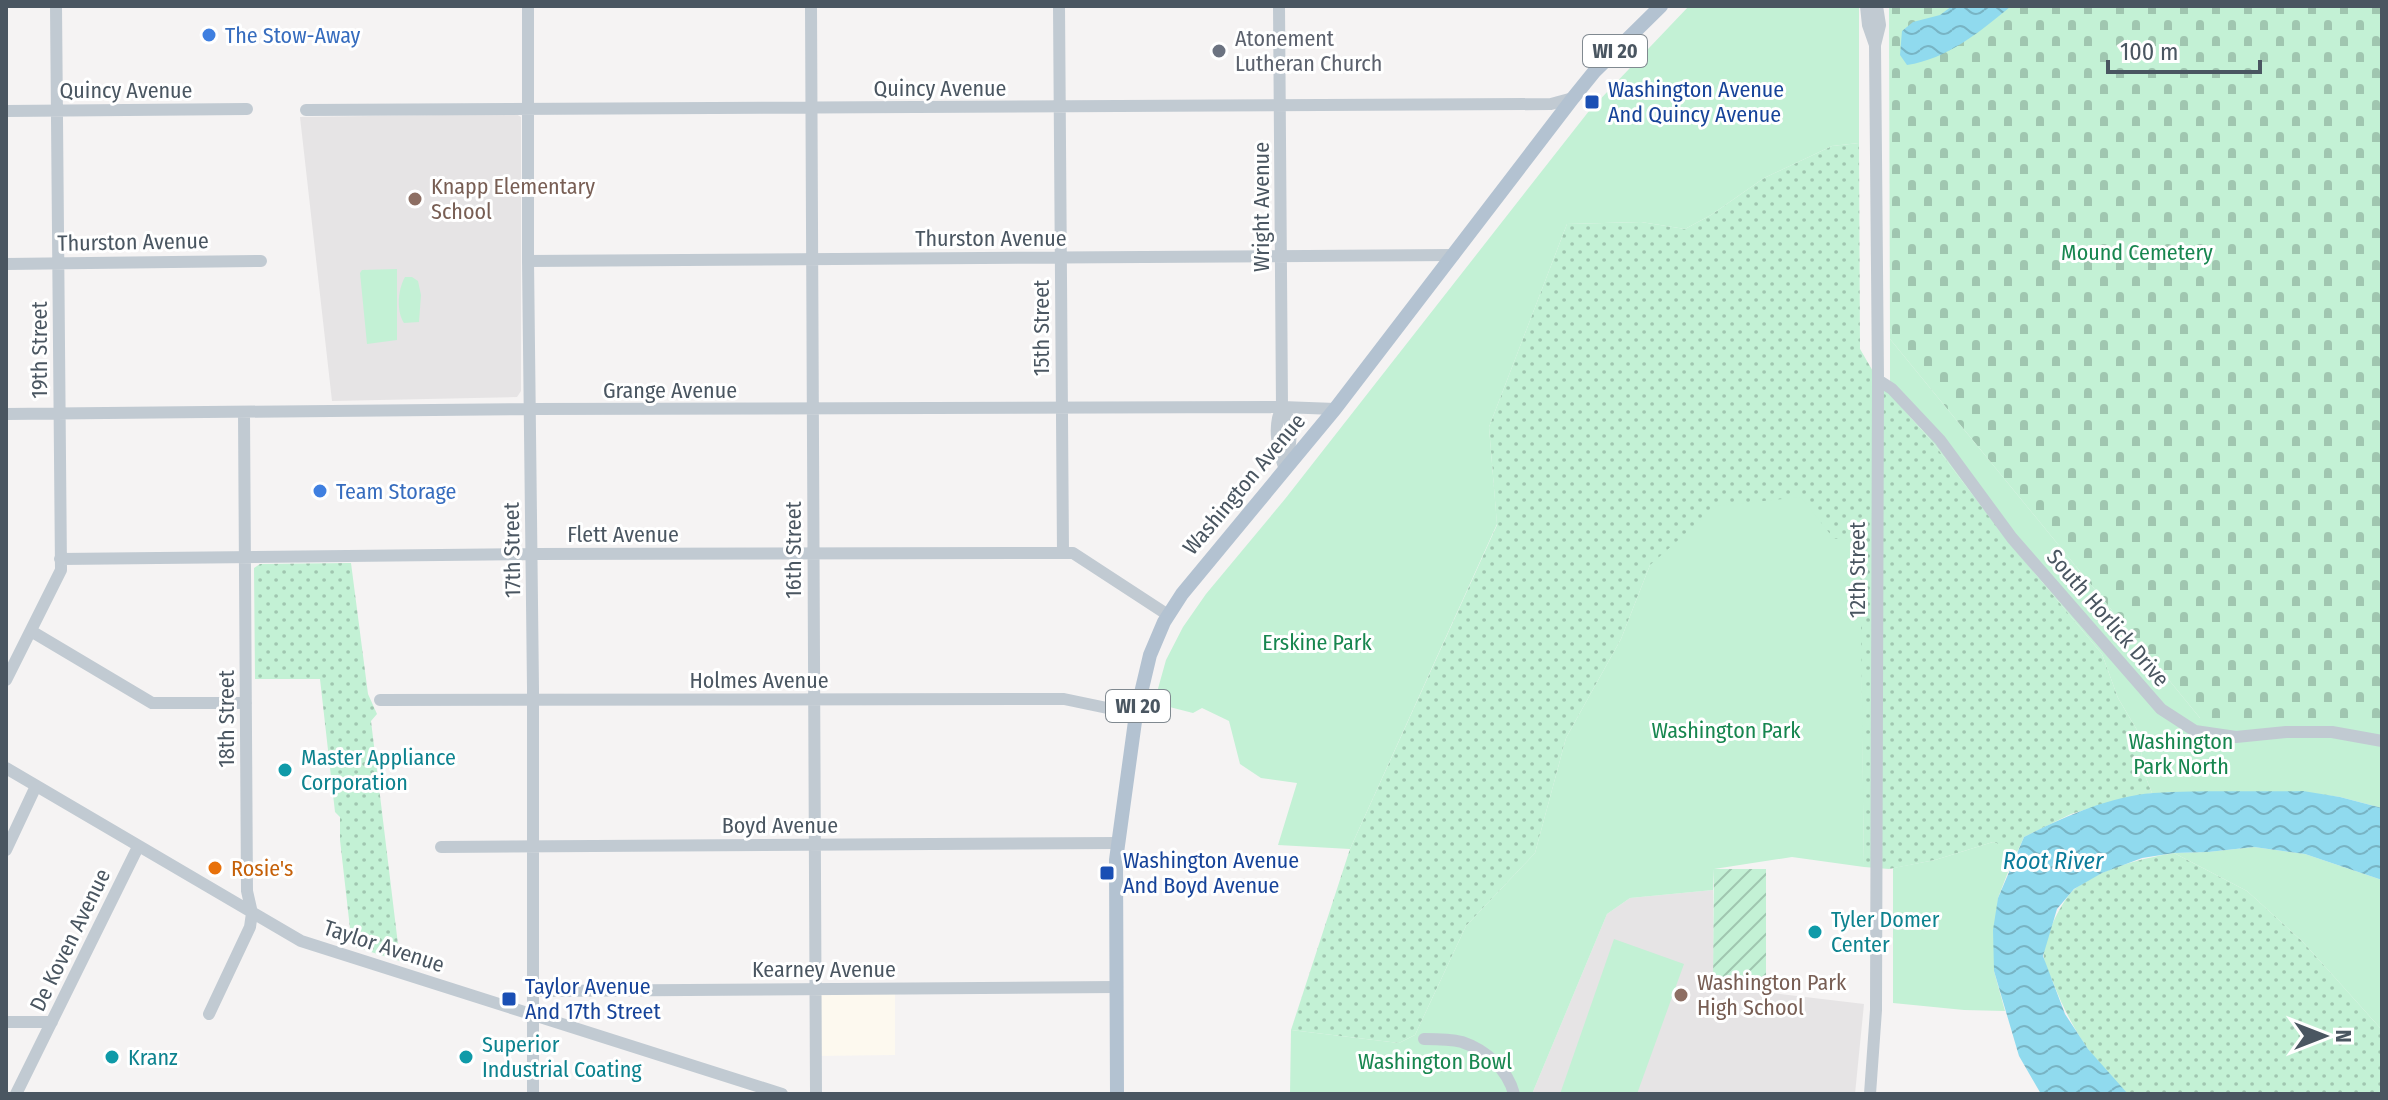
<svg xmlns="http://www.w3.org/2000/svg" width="2388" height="1100" viewBox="0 0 2388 1100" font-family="'Fira Sans Condensed',sans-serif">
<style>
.commercial{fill:#fdf9ef}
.education{fill:#e6e4e5}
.grass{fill:url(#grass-dots)}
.cemetery{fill:url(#cemetery-stones)}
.park{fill:#c3f1d5}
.garden{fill:url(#garden-furrows)}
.water{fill:url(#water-waves)}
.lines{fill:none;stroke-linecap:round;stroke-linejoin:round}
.minor{stroke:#c1cad2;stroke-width:12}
.major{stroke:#b3c2d1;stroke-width:14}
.shop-dot{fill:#3f7fe0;stroke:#fff;stroke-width:3}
.worship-dot{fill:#6b7280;stroke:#fff;stroke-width:3}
.transit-dot{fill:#1a4fb4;stroke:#fff;stroke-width:3}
.education-dot{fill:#8d6e63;stroke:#fff;stroke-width:3}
.culture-dot{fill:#0f9aa8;stroke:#fff;stroke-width:3}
.food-dot{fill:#e8710a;stroke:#fff;stroke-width:3}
.labels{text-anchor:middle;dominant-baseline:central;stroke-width:6;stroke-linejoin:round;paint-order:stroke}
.shield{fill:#fff;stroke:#808990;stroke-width:2}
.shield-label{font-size:20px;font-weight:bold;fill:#4a5661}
.shop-label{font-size:22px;fill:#366cbe;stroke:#fff;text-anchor:start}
.worship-label{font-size:22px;fill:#5b616d;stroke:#fff;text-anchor:start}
.street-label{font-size:22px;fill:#4a5661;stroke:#fff}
.transit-label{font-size:22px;fill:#164399;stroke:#fff;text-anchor:start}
.education-label{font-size:22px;fill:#785e54;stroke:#fff;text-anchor:start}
.park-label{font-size:22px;fill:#17864f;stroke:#fff}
.culture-label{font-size:22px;fill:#0d838f;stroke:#fff;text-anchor:start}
.food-label{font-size:22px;fill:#c56008;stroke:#fff;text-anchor:start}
.water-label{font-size:24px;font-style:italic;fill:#0c7c9b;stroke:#fff}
</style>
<defs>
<pattern id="grass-dots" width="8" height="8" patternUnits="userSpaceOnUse" patternTransform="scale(2)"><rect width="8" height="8" fill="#c3f1d5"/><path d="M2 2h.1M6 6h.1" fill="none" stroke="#a0c6b0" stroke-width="1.8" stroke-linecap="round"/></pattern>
<pattern id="cemetery-stones" width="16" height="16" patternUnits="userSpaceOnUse" patternTransform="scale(2)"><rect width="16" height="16" fill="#c3f1d5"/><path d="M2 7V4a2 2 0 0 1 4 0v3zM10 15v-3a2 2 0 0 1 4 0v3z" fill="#a0c6b0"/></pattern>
<pattern id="garden-furrows" width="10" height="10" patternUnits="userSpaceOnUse" patternTransform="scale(2)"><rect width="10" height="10" fill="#c3f1d5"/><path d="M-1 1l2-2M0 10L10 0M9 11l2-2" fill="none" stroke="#a0c6b0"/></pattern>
<pattern id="water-waves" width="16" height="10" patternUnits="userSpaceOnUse" patternTransform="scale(2)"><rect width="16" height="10" fill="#90daee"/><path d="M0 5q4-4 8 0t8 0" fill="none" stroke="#78b4c4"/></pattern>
</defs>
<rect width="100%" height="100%" fill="#f5f3f3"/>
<!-- commercial -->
<path class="commercial" d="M895,988v67l-79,1v-67z"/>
<!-- education -->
<path class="education" d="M516,114l5,3v274l-4,6 -185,4 -32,-284z
M1713,890l1,96 150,18 -9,90h-323l75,-180 23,-16z"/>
<!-- grass -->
<path class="grass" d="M1859,143l1,206 18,31 56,64 74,97 94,113 16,44 19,32 9,48 6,15 -39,8 -42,13 -47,23 -16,35 -1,-24 -14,-6 -58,18 -46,9 -25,-2 -5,-328 -209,26 -29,74 -55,99 -31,115 -69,73 -51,109 -16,8 -108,-13 59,-181 147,-324 -8,-98 78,-203 74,-2 44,7 26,-14 53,-37 68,-32z
M351,563l17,131 9,20 -6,7 29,240 -48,-15 -12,-106v-23l-5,-5 -15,-133h-65l-1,-111 6,-4z
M2174,853l73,38 55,50 80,89v64h-254c-34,-29 -59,-70 -75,-112 -3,-7 -8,-15 -9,-23 -3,-16 18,-61 32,-71 29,-21 64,-29 98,-35z"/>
<!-- cemetery -->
<path class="cemetery" d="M1889,6h493v712h-182l-310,-379z"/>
<!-- park -->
<path class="park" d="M1689,6h170v137l-27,3 -68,32 -53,37 -26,14 -44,-7 -74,2 -78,203 8,97 -147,325 -72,-4 19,-62 -36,-5 -21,-14 -11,-43 -27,-13 -9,5 -39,-10 12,-43 17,-33 23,-33 79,-95 271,-346 33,-42z
M397,269v71l-30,4 -7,-71 2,-3z
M405,277h7l6,4 3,14 -2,27 -15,1c-8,-12 -6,-34 1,-46z
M1890,339l310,379h182v90l-42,-11 -37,-5 -151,1 -6,-15 -9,-48 -19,-32 -16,-44 -94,-113 -74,-97 -44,-51z
M1801,497l33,42h26l4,328 -72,-10 -78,12 -1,21 -83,8 -23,16 -75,180h-242l1,-64 108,13 16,-8 51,-109 69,-73 31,-115 55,-99 29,-74 67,-59z
M1993,842l14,5 1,25 -10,26 -4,73 11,40 -41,-1 -71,-7v-135l42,-8z
M2254,847l51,7 77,26v150l-80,-89 -55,-50 -73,-38 34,-1z
M1614,939l70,25 -47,130h-77z"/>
<!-- garden -->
<path class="garden" d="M1714,869h52v117h-53z"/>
<!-- water -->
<path class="water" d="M1952,6h59c-31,26 -64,53 -104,59l-7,-10 2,-24 11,-9 27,-7z
M2303,791l37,6 42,11v72l-77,-26 -51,-7 -46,5 -34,1 -32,5 -40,15 -28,16 -17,20 -14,47 22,58 23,35 40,45h-87l-22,-38 -25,-85 -1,-41 5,-32 26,-61c40,-20 83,-40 129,-44 50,-3 101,-1 150,-2z"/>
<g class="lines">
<!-- minor -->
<path class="minor" d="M528,6v255l5,427v406
M811,6l5,1088
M1059,6l4,547
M1279,6l3,401c-10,20 -4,42 3,63
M1866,6l2,19 7,20
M306,110l1245,-6 22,-6
M6,111l241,-2
M528,261l926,-6
M6,264l255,-3
M1878,380l14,9 48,51 72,98 149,171 34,22 41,6 50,-5h46l50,9
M1282,407c14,17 8,41 3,61
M6,414l525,-5 751,-2 53,2
M60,559l472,-5 541,-1 95,62
M31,631l121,72h94
M6,680l55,-110 -5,-564
M380,700l684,-1 72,15
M6,768l295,173 481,153
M441,847l677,-4
M6,850l30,-64
M533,991l583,-4
M209,1014l41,-87 2,-14 -5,-22 -3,-478
M6,1022h46
M1424,1039c12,0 26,0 38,3 24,8 46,28 52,52
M16,1094l122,-247
M1870,1094l6,-84 2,-630 -3,-335 5,-20 -3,-19"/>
<!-- major -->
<path class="major" d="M1117,1094l-1,-234 20,-146 14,-59 14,-33 18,-28 153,-185 238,-311 21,-26 67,-66"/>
</g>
<!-- markers -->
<g class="shop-dot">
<circle cx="209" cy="35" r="8"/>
<circle cx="320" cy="491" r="8"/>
</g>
<circle class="worship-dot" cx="1219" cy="51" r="8"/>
<g class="transit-dot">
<rect x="1584" y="94" width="16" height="16" rx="4"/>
<rect x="1099" y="865" width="16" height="16" rx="4"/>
<rect x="501" y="991" width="16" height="16" rx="4"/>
</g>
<g class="education-dot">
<circle cx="415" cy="199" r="8"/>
<circle cx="1681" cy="995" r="8"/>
</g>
<g class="culture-dot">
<circle cx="285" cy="770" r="8"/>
<circle cx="1815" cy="932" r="8"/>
<circle cx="112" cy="1057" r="8"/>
<circle cx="466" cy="1057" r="8"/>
</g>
<circle class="food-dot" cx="215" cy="868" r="8"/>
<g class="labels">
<!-- shield labels -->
<g class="shield">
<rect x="1583" y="35" width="64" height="32" rx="6"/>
<rect x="1106" y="690" width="64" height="32" rx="6"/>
</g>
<g class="shield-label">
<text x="1615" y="51">WI 20</text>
<text x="1138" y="706">WI 20</text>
</g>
<!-- shop labels -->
<g class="shop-label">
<text x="225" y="35">The Stow-Away</text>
<text x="336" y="491">Team Storage</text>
</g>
<!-- worship labels -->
<g class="worship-label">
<text x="1235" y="38">Atonement<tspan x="1235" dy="25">Lutheran Church</tspan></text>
</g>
<!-- street labels -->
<g class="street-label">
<text x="940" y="88">Quincy Avenue</text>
<text x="126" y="90">Quincy Avenue</text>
<text transform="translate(1261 207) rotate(-90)">Wright Avenue</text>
<text x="991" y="238">Thurston Avenue</text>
<text transform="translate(133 242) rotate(-1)">Thurston Avenue</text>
<text transform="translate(1041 328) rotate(-90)">15th Street</text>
<text transform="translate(39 350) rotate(-90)">19th Street</text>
<text x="670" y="390">Grange Avenue</text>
<text transform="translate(1244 484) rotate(-50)">Washington Avenue</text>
<text x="623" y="534">Flett Avenue</text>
<text transform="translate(512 550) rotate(-91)">17th Street</text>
<text transform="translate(793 550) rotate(-90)">16th Street</text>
<text transform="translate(1857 570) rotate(-90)">12th Street</text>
<text transform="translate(2108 618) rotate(49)">South Horlick Drive</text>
<text x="759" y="680">Holmes Avenue</text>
<text transform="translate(226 719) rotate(-90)">18th Street</text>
<text x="780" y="825">Boyd Avenue</text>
<text transform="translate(70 940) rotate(-64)">De Koven Avenue</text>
<text transform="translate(384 946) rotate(18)">Taylor Avenue</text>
<text x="824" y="969">Kearney Avenue</text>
</g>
<!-- transit labels -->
<g class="transit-label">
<text x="1608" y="89">Washington Avenue<tspan x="1608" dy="25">And Quincy Avenue</tspan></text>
<text x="1123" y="860">Washington Avenue<tspan x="1123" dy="25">And Boyd Avenue</tspan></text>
<text x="525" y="986">Taylor Avenue<tspan x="525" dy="25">And 17th Street</tspan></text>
</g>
<!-- education labels -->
<g class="education-label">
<text x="431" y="186">Knapp Elementary<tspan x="431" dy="25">School</tspan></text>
<text x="1697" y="982">Washington Park<tspan x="1697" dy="25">High School</tspan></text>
</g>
<!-- park labels -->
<g class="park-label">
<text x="2137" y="252">Mound Cemetery</text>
<text x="1317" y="642">Erskine Park</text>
<text x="1726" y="730">Washington Park</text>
<text x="2181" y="741">Washington<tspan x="2181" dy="25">Park North</tspan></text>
<text x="1435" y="1061">Washington Bowl</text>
</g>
<!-- culture labels -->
<g class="culture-label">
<text x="301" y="757">Master Appliance<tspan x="301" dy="25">Corporation</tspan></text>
<text x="1831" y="919">Tyler Domer<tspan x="1831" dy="25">Center</tspan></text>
<text x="482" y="1044">Superior<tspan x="482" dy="25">Industrial Coating</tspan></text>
<text x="128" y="1057">Kranz</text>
</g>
<!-- food labels -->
<g class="food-label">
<text x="231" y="868">Rosie's</text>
</g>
<!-- water labels -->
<g class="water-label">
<text x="2053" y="861">Root River</text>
</g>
</g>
<!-- border -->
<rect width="2388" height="1100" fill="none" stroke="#4a5661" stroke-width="16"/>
<!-- north arrow -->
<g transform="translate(2324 1036) rotate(90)" stroke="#ffffff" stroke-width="6" paint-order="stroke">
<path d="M0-6L14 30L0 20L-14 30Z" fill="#4a5661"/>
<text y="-12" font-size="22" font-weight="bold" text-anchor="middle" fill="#4a5661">N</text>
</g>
<!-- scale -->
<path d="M2108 60v12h152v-12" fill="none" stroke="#4a5661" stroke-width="4"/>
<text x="2120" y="60" font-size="24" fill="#4a5661" stroke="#ffffff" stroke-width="6" paint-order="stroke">100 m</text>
</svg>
